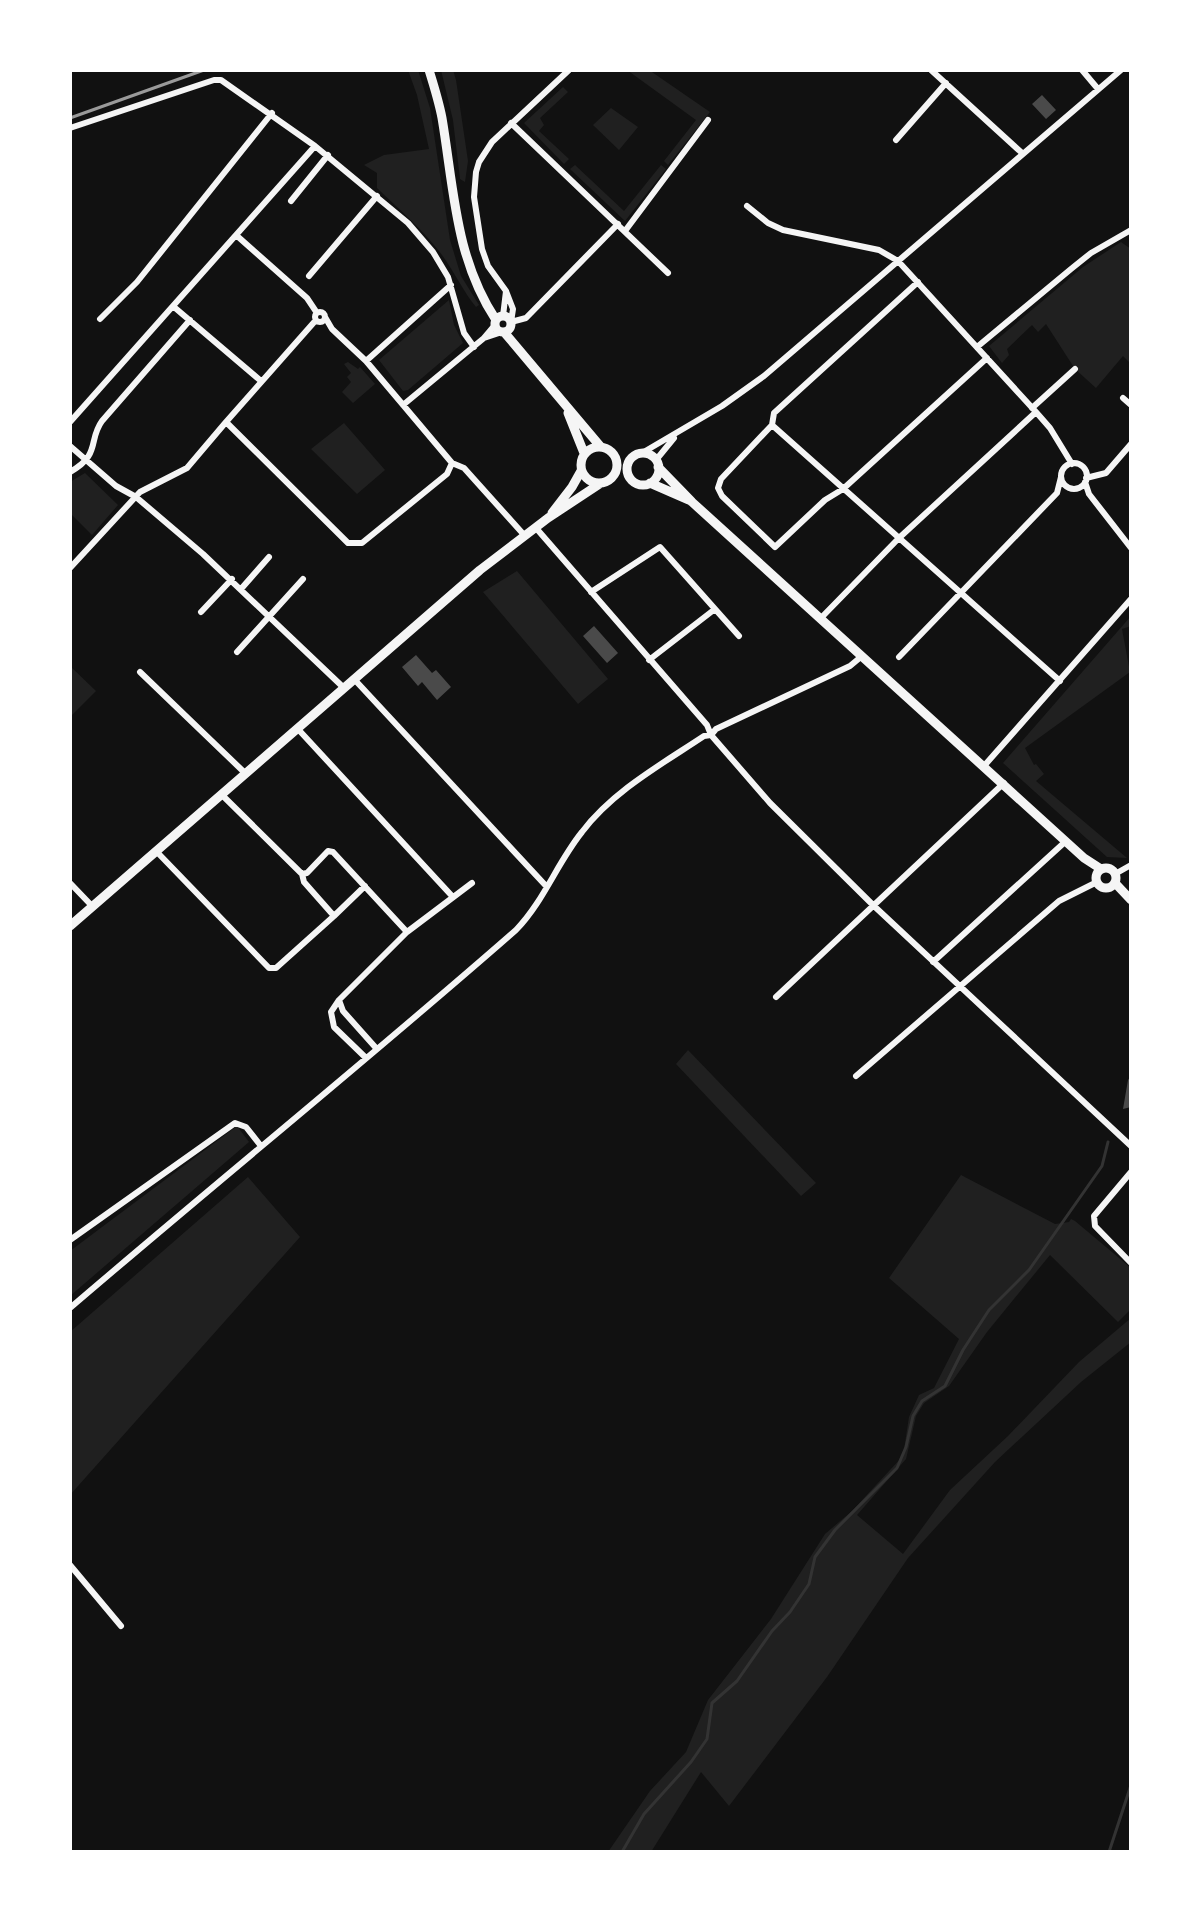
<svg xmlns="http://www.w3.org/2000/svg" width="1201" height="1922" viewBox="0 0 1201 1922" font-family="'Varela Round',sans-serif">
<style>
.green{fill:#202020}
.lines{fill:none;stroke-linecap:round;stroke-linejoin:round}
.stream{stroke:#333;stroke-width:3}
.building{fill:#4a4a4a}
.minor{stroke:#f5f5f5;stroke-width:6}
.primary{stroke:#f5f5f5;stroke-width:9}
.rail{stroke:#9a9a9a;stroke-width:3}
</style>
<rect width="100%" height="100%" fill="#111"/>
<!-- green -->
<path class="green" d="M408,70h10l12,38 20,132 11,36 18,29 -3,2c-13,-16 -21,-34 -34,-52 -19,-25 -42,-45 -65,-67v-15l-13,-8 20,-10 45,-6 -12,-54z
M441,70h12l3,10 12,81 -3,21 -5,-3 -7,-59z
M627,70h22l61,42 -42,53 -4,-4 32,-41z
M563,87l5,5 -28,26 4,7 -5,6 30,28 -5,5 -40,-41z
M611,108l27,19 -19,23 -26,-25z
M575,165l49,46 37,-46 5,4 -41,52 -55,-52z
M1121,242l10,7v115l-8,-8 -27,32 -21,-19 -29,-45 -8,8 -6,-7 -25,24 2,6 -7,8 -13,-17 94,-79z
M449,300l5,25 9,18 -55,47 -5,1 -24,-31z
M348,362l10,7 2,-2 15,17 -22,19 -11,-11 9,-10 -4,-5 4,-4 -7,-9z
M344,423l41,47 -28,24 -46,-45z
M85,473l33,32 -26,30 -22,-22v-31z
M517,571l91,108 -30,25 -95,-112z
M1131,616v10l-9,3 8,43 -105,76 9,17 2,-1 8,10 -8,7 91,77 -20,-1 -104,-94z
M70,666l26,25 -26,26z
M688,1050l128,133 -15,13 -125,-132z
M237,1126l12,16 -179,154v-45z
M961,1175l94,49 14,-2 2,-3 4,2 56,47v41l-13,13 -68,-67 -63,77 -38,54 -25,17 -8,13 -10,43 -49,56 46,39 47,-64 58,-54 71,-74 52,-44v24l-50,40 -86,80 -87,96 -81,119 -98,129 -28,-34 -50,80h-43l42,-61 36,-39 22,-52 63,-81 54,-85 27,-23 51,-55 6,-39 10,-22 15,-7 25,-49 -70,-61z
M248,1177l52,60 -230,258v-163z"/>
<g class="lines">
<!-- stream -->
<path class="stream" d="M622,1852l22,-38 47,-52 16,-23 5,-36 25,-22 35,-50 18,-19 19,-28 6,-27 20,-27 62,-62 9,-21 7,-31 9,-15 23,-15 18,-36 26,-40 40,-40 73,-104 6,-24
M1109,1852l22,-67"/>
</g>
<!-- building -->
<path class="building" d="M1042,95l14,15 -10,9 -14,-15z
M594,626l24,27 -11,10 -24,-27z
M416,655l16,18 4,-3 15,17 -14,13 -15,-18 -4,4 -16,-19z
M1131,1076v31l-8,2 5,-29z"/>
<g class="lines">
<!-- minor -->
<path class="minor" d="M931,70l91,83
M1082,70l16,19
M511,123l157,150
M70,128l144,-48h7l94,66 93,77 25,29 15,25 16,56 10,14
M896,140l50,-57
M291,201l37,-46
M747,206l21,17 15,7 96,20 19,11 138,151 14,16 22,36
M625,231l83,-111
M236,235l71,63 10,15
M309,276l68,-80
M918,282l-144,131 -2,12 -51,54 -3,9 4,8 53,51 50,-47 18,-11 144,-131
M506,291l-18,-25 -6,-17 -8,-52 2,-25 3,-10 13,-20 77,-72
M174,307l87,74
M315 317a5 5 0 1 1 10 0a5 5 0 1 1-10 0Z
M503,316l3,-25 7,18 -2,13 15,-4 92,-94
M100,319l37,-37 135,-169
M316,320l-90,102 122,121h14l85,-69 5,-11 -86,-102 -34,-32 -7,-12
M495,325l-11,13 18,-6
M977,347l94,-78 20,-16 40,-23
M366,361l85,-76
M1123,398l8,7
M403,405l81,-67
M1032,408l43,-39
M70,422l245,-276
M772,425l288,256
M70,446l46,40 20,11 67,57 141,134
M642,453l80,-47 42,-30 357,-306
M656,460l18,-22
M452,463l12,5 61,68
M1061 476a13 13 0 1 1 26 0a13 13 0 1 1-26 0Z
M70,472c31,-17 18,-32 32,-51l88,-101
M1086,478l20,-5 25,-29
M1085,482l4,12 42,54
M536,528l171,197 4,10 59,68 104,103 257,240
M70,568l70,-76 47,-24 39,-46
M241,589l28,-32
M591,592l69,-45 79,89
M201,612l31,-33
M820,619l79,-81 137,-126
M237,652l66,-73
M899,657l158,-164 4,-16
M649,660l66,-51
M140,672l105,101
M354,679l193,208
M297,728l155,168
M984,766l147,-167
M221,794l81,80 2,8 30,34 31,-30
M156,851l113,117h7l58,-52
M302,874l5,-1 21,-22 5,1 74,80
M1115,874l16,-9
M70,883l23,24
M933,962l133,-121
M776,997l228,-214
M339,1000l4,11 33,37
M365,1057l-31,-30 -3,-15 8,-12 68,-68 65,-49
M856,1076l203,-175 38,-19
M1131,1172l-37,44 1,10 36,37
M70,1240l165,-117 11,4 15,19
M70,1308c148,-127 300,-250 446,-378 28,-29 41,-67 66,-98 31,-41 80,-68 122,-96l7,-1 5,-6 134,-63 12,-10
M70,1565l51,61"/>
<!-- primary -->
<path class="primary" d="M429,70c5,16 10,32 13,48 12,71 13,140 54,202
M495 324a8 8 0 1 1 16 0a8 8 0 1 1-16 0Z
M504,332l96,114
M568,413l16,40
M581 465a18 18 0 1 1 36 0a18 18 0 1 1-36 0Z
M627 469a16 16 0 1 1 32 0a16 16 0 1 1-32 0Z
M658,467l34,35 392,356 17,11
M650,483l39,17
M552,513l20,-26 9,-16
M1096 878a10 10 0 1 1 20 0a10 10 0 1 1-20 0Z
M1115,883l16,17
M70,926l410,-356 68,-52 53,-35"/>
<!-- rail -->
<path class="rail" d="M70,118l134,-48"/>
</g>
<!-- border -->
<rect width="1201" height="1922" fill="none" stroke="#ffffff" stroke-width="144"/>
</svg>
